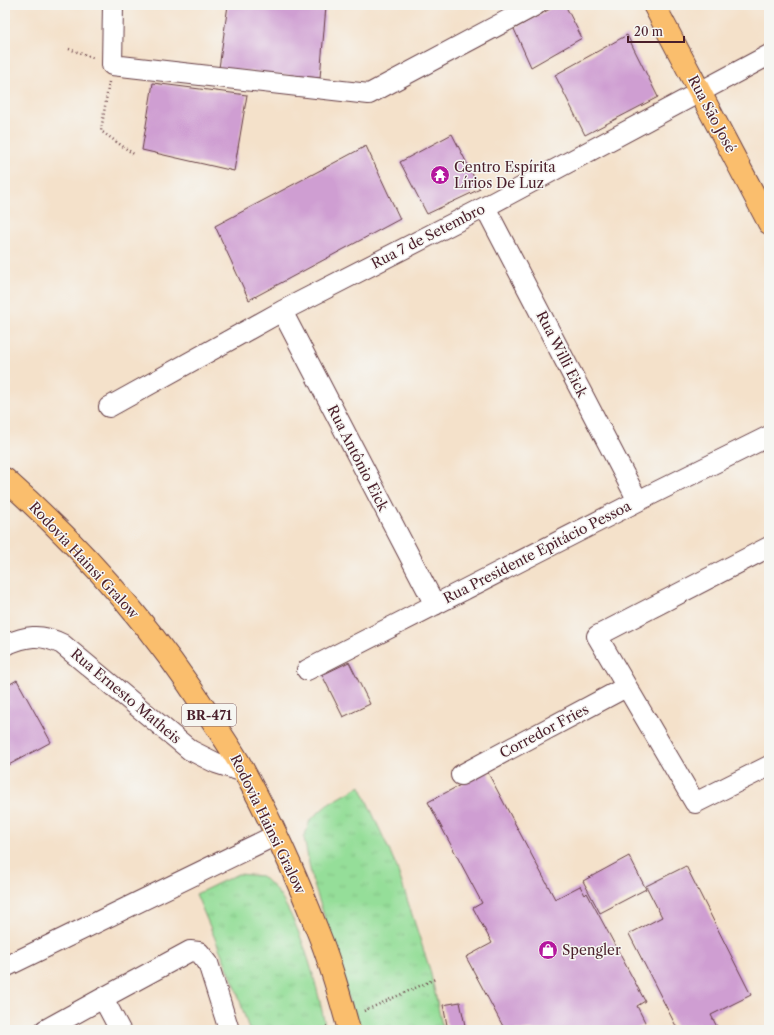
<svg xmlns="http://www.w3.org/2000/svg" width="774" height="1035" viewBox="0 0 774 1035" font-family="'Libre Caslon Text',serif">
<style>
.grass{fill:url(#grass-tufts);stroke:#707e62}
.building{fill:#cf9ed2}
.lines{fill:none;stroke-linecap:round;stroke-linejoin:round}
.minor-casing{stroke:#643c43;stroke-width:22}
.major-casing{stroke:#643c43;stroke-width:24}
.path{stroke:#643c43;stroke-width:2.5;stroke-dasharray:1 3;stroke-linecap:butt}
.minor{stroke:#fff;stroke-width:20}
.major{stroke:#fabe6d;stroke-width:22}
.labels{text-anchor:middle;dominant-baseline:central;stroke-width:3;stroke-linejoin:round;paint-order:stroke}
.shield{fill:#f6f6f2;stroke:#7e6067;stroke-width:1}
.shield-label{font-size:13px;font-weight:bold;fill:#4a1f2b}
.street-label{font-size:14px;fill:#4a1f2b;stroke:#f6f6f2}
.poi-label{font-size:14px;fill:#4a1f2b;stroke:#f6f6f2;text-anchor:start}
</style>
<defs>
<pattern id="grass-tufts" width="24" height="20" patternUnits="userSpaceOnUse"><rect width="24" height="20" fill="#95de99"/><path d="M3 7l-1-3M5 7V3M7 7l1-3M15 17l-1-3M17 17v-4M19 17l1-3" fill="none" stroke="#82be84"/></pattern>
</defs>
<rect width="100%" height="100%" fill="#f6f6f2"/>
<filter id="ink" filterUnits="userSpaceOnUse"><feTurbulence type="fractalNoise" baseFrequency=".025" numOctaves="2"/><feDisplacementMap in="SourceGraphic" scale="8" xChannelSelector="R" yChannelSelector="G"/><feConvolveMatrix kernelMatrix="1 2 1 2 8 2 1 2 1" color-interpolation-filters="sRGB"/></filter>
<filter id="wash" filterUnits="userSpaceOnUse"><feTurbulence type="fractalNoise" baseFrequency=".012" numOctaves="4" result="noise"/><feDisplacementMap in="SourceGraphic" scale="16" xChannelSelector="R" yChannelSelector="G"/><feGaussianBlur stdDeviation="0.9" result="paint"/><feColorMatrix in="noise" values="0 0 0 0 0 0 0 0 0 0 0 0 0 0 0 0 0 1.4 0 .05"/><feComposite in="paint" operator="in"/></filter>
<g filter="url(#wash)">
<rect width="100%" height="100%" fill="#f4e1ca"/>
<!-- grass -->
<path class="grass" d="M360,786l36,79 34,105 13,60h-86l-23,-84 -22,-67 -8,-41 6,-18 17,-15z
M238,874l24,2c6,6 13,12 17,18 25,39 38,91 47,136h-77l-13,-42 -40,-94z"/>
<g id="blocks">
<!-- building -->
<path class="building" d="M228,5l98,1 -6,72 -101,-10z
M557,5h8l17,33 -51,29 -17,-38z
M627,35l31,62 -73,38 -30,-60z
M153,83l94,12 -13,76 -92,-21z
M452,134l28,55 -53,25 -27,-52z
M366,146l34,73 -151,81 -34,-74z
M349,662l21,42 -27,13 -21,-42z
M17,680l34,62 -46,25v-80z
M487,771l68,128 25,-13 5,9 2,-2 58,108 -8,5 9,18 -12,6h-129l-39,-73 26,-14 -19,-35 9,-5 -54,-101z
M629,856l17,33 -46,24 -17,-32z
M686,866l65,129 -40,20 7,14 -3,1h-37l-49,-96 33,-17 -16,-31z
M460,1002l6,28h-18l-5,-25z"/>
</g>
</g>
<g filter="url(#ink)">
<use href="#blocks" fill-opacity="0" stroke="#643c43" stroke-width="1"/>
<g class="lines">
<!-- minor casing -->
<g class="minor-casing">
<path id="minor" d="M113,5l-1,60 257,29 167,-89
M485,207l153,294
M282,311l153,294
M109,407l173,-96 203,-104 284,-152
M769,547l-172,89 98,167 74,-37
M5,645c21,-9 35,-12 57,-1l128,106 26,13 28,9
M307,670l331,-169 131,-65
M461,775l165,-88
M5,967l271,-132
M45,1030l58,-32
M120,1030l-17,-32 87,-47 9,1 9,11 21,67"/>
</g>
<!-- major casing -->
<g class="major-casing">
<path id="major" d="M654,5l115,218
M5,479c79,70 146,146 203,235 12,19 26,38 37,59 28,51 52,105 73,159 13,32 22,65 31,98"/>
</g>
<!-- path -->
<path class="path" d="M69,49l25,9
M109,82l-8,49 34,24
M364,1011l71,-32
M319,1030l9,-4"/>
<!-- minor -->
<use href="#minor" class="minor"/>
<!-- major -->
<use href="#major" class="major"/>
</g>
</g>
<!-- icons -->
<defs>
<g id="temple-disc" transform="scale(1)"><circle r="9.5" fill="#b5179e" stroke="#f6f6f2"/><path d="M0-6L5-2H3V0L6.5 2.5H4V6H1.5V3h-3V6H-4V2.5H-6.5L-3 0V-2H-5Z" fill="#fff"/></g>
<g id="shop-disc" transform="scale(1)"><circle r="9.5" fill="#b5179e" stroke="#f6f6f2"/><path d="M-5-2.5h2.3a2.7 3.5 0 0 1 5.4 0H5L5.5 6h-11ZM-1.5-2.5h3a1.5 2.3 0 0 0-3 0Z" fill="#fff"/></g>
</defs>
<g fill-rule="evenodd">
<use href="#temple-disc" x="440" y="175"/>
<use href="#shop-disc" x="548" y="950"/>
</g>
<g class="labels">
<!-- shield labels -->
<rect class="shield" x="182" y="704" width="54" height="22" rx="3"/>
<g class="shield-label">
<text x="209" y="715">BR-471</text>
</g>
<!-- street labels -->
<g class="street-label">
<text transform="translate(712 114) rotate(62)">Rua São José</text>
<text transform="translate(428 236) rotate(-27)">Rua 7 de Setembro</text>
<text transform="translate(562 354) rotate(63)">Rua Willi Eick</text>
<text transform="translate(358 458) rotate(63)">Rua Antônio Eick</text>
<text transform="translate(537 552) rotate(-27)">Rua Presidente Epitácio Pessoa</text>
<text transform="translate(84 560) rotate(47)">Rodovia Hainsi Gralow</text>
<text transform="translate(126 696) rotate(40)">Rua Ernesto Matheis</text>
<text transform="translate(544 731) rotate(-28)">Corredor Fries</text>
<text transform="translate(268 824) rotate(64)">Rodovia Hainsi Gralow</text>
</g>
<!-- poi labels -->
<g class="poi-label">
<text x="454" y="167">Centro Espírita<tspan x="454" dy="16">Lírios De Luz</tspan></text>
<text x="562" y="950">Spengler</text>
</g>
</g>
<!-- margin -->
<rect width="774" height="1035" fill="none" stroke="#f6f6f2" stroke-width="20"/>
<!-- scale -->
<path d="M628 36v6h56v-6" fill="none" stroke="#4a1f2b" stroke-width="2"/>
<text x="634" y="36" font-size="12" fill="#4a1f2b" stroke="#f6f6f2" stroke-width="3" paint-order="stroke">20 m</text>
</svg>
